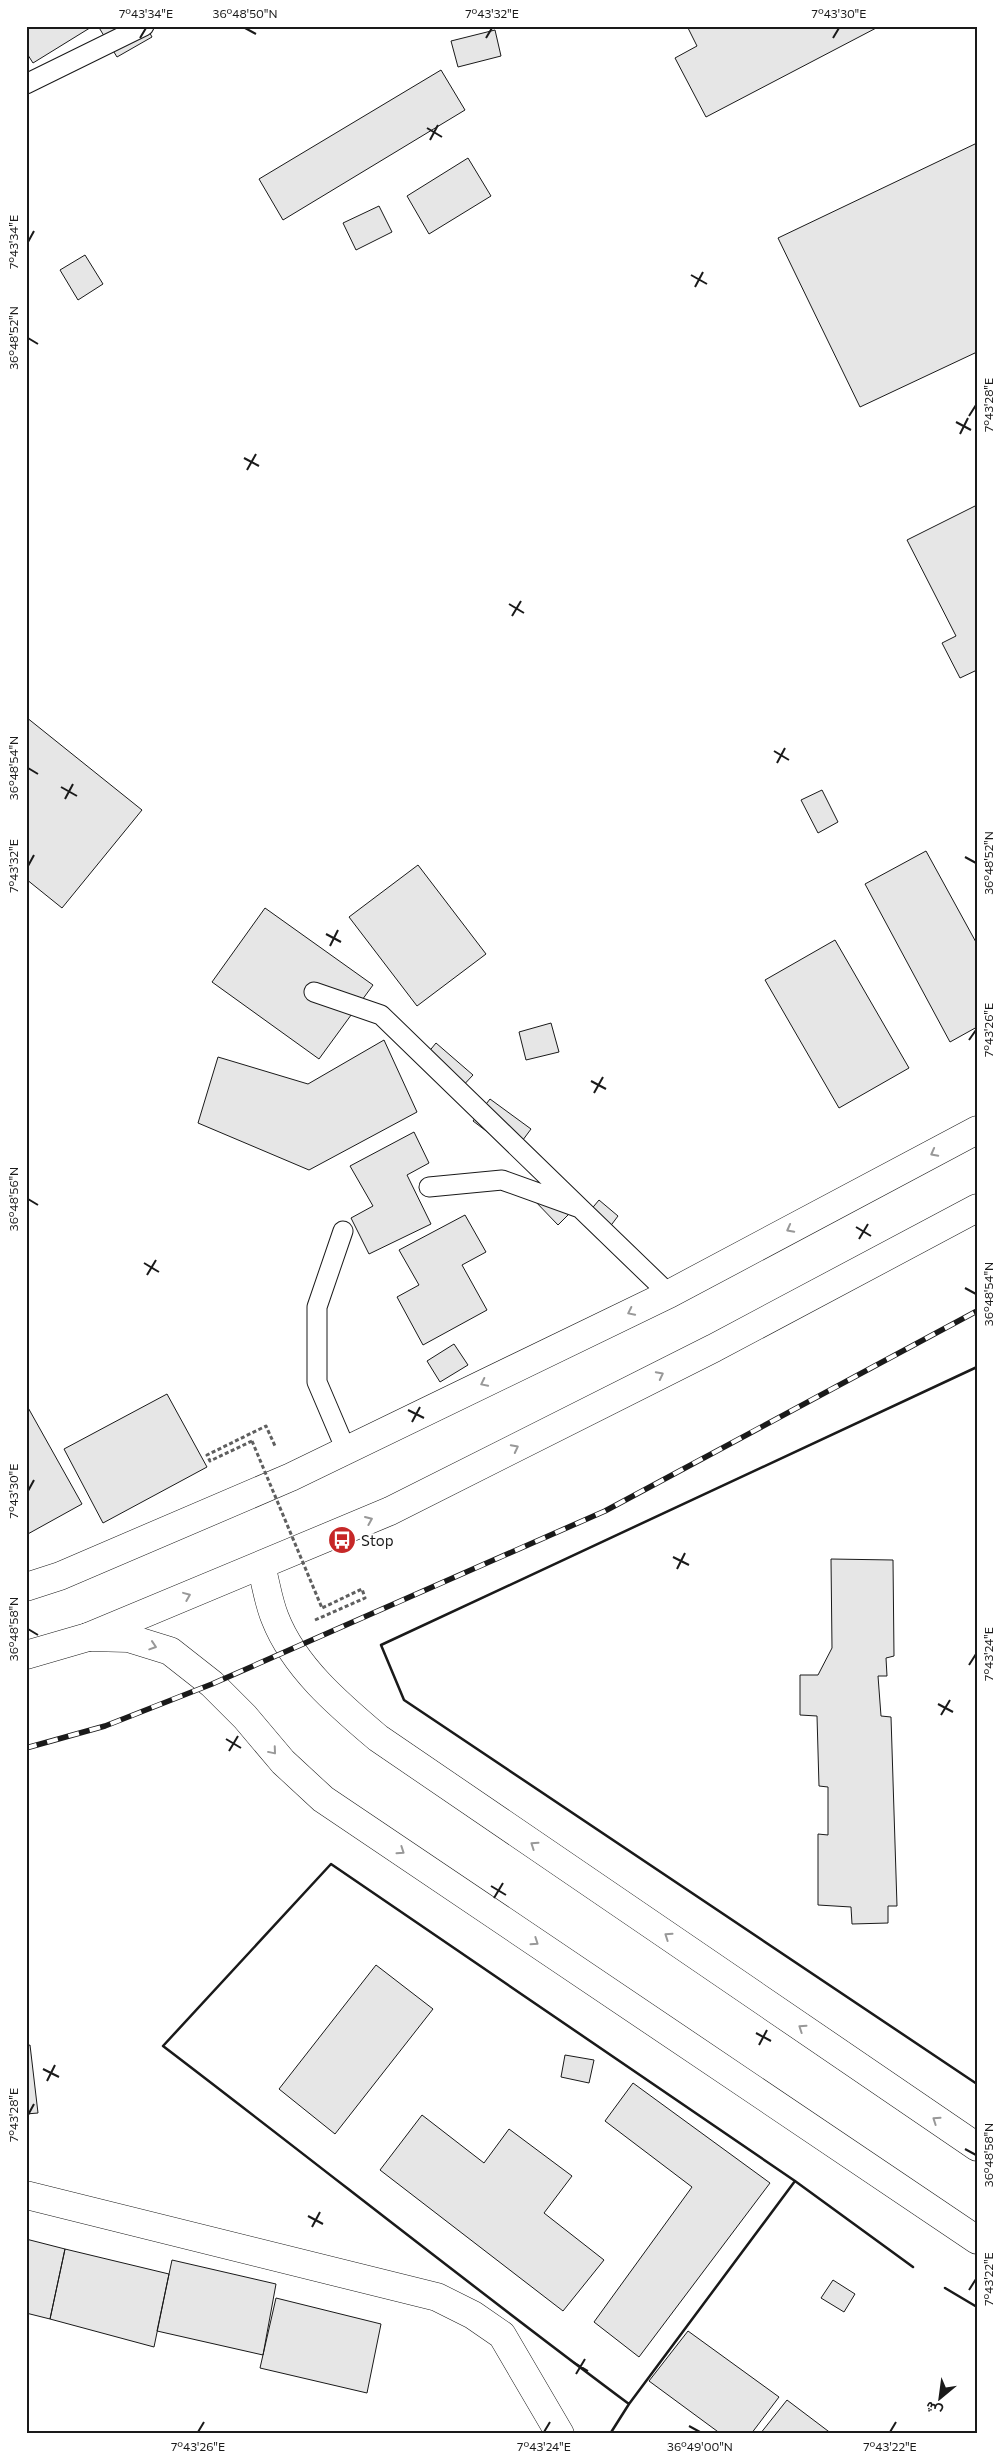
<svg xmlns="http://www.w3.org/2000/svg" width="1003" height="2460" viewBox="0 0 1003 2460" font-family="Commissioner,Vazirmatn,sans-serif">
<style>
.building{fill:#e6e6e6;stroke:#1a1a1a}
.lines{fill:none;stroke-linecap:round;stroke-linejoin:round}
.service-casing{stroke:#1a1a1a;stroke-width:21}
.minor-casing{stroke:#1a1a1a;stroke-width:29}
.secondary-casing{stroke:#1a1a1a;stroke-width:29}
.path{stroke:#5f5f5f;stroke-width:3;stroke-dasharray:4 2.5;stroke-linecap:butt}
.service{stroke:#fff;stroke-width:19}
.minor{stroke:#fff;stroke-width:28}
.secondary{stroke:#fff;stroke-width:28}
.rail-casing{stroke:#1a1a1a;stroke-width:5.5}
.rail{stroke:#fff;stroke-width:4;stroke-dasharray:11;stroke-linecap:butt}
.path-bridge{stroke:#5f5f5f;stroke-width:3;stroke-dasharray:4 2.5;stroke-linecap:butt}
.wall{stroke:#1a1a1a;stroke-width:2.5}
.oneway{stroke:#989898}
.ticks{fill:none;stroke:#1a1a1a;stroke-width:2}
.labels{text-anchor:middle;dominant-baseline:central;stroke-width:4;stroke-linejoin:round;paint-order:stroke}
.poi-label{font-size:15px;fill:#1a1a1a;stroke:#fff;text-anchor:start}
.neatline{fill:none;stroke:#1a1a1a;stroke-width:2}
.ticks-label{font-size:12px;text-anchor:middle;fill:#1a1a1a}
</style>
<rect width="100%" height="100%" fill="#fff"/>
<!-- building -->
<path class="building" d="M26,26h67l-60,37 -7,-11z
M98,26h48l6,11 -35,20z
M687,26h193l-174,91 -31,-59 22,-12z
M495,30l6,26 -43,11 -7,-26z
M441,70l24,40 -182,110 -24,-41z
M977,143v209l-117,55 -82,-169z
M468,158l23,38 -62,38 -22,-38z
M379,206l13,26 -36,18 -13,-27z
M85,255l18,29 -25,16 -18,-30z
M977,505v165l-17,8 -18,-35 14,-7 -49,-96z
M26,717l116,93 -80,98 -36,-29z
M822,790l16,32 -20,11 -17,-33z
M926,851l51,93v83l-27,15 -85,-158z
M418,865l68,89 -69,52 -68,-89z
M265,908l108,77 -54,74 -107,-77z
M835,940l74,128 -70,40 -74,-128z
M551,1023l8,29 -33,8 -7,-28z
M384,1040l33,72 -108,58 -111,-47 20,-66 90,27z
M436,1043l37,32 -15,16 -36,-31z
M490,1099l41,30 -17,23 -41,-31z
M414,1132l15,31 -22,12 24,49 -62,30 -18,-36 22,-12 -23,-40z
M533,1199l46,5 -21,21z
M599,1200l19,16 -9,12 -20,-16z
M465,1215l21,37 -24,13 25,45 -64,35 -26,-48 22,-12 -20,-35z
M454,1344l14,21 -28,17 -13,-21z
M167,1394l40,73 -104,56 -39,-74z
M26,1404l56,100 -56,31z
M831,1559l62,1 1,96 -8,2 1,18h-9l3,40 10,1 6,189h-9v17l-36,1 -1,-17 -33,-2v-71l10,1v-48l-9,-1 -2,-70 -17,-1v-40h18l14,-27z
M376,1965l57,44 -98,125 -56,-45z
M30,2045l8,68 -12,1v-68z
M565,2055l29,5 -5,23 -28,-6z
M633,2083l137,100 -131,174 -45,-35 98,-135 -87,-66z
M422,2115l62,48 25,-34 63,47 -28,37 60,47 -41,51 -183,-141z
M26,2239l39,10 -15,70 -24,-6z
M65,2249l104,25 -15,73 -104,-28z
M172,2260l104,24 -13,71 -106,-24z
M833,2280l22,14 -11,18 -23,-14z
M276,2298l105,26 -14,69 -107,-25z
M688,2331l91,66 -28,37h-30l-72,-53z
M787,2400l45,34h-72z"/>
<g class="lines">
<!-- service casing -->
<g class="service-casing">
<path id="service" d="M26,84l118,-58
M314,992l67,23 199,193
M429,1187l73,-7 78,28 89,86
M343,1231l-26,76v75l29,68"/>
</g>
<!-- minor casing -->
<g class="minor-casing">
<path id="minor" d="M261,1566c5,17 7,35 14,52 19,49 64,87 103,120l599,409
M88,1637l40,1 42,13 42,33 33,33 38,45 40,37 654,441
M26,2195l411,102 36,18 29,20 58,99"/>
</g>
<!-- secondary casing -->
<g class="secondary-casing">
<path id="secondary" d="M26,1587l34,-11 231,-99 378,-183 308,-164
M26,1655l62,-18 302,-126 324,-163 263,-140"/>
</g>
<!-- path -->
<path class="path" d="M252,1441l-42,20 -3,-6 59,-29 9,20
M315,1620l50,-22 -3,-9 -40,19"/>
<!-- service -->
<use href="#service" class="service"/>
<!-- minor -->
<use href="#minor" class="minor"/>
<!-- secondary -->
<use href="#secondary" class="secondary"/>
<!-- rail casing -->
<g class="rail-casing">
<path id="rail" d="M26,1748l79,-22 107,-42 393,-173 372,-200"/>
</g>
<!-- rail -->
<use href="#rail" class="rail"/>
<!-- path-bridge -->
<path class="path-bridge" d="M252,1441l70,167"/>
<!-- wall -->
<path class="wall" d="M977,1367l-596,278 23,55 573,384
M945,2288l32,19
M629,2404c-157,-117 -310,-239 -466,-358l168,-182 464,317
M610,2434l19,-30 166,-223 118,86"/>
</g>
<!-- one-way arrows -->
<defs><path id="oneway-chevron" d="M-2-3.5L2.5 0L-2 3.5" fill="none" stroke-width="1.6" stroke-linecap="round" stroke-linejoin="round" transform="scale(1.25)"/></defs>
<g class="oneway">
<use href="#oneway-chevron" transform="translate(934 1153) rotate(152)"/>
<use href="#oneway-chevron" transform="translate(790 1229) rotate(152)"/>
<use href="#oneway-chevron" transform="translate(631 1312) rotate(154)"/>
<use href="#oneway-chevron" transform="translate(660 1375) rotate(-27)"/>
<use href="#oneway-chevron" transform="translate(484 1383) rotate(154)"/>
<use href="#oneway-chevron" transform="translate(515 1448) rotate(-27)"/>
<use href="#oneway-chevron" transform="translate(369 1520) rotate(-23)"/>
<use href="#oneway-chevron" transform="translate(187 1596) rotate(-22)"/>
<use href="#oneway-chevron" transform="translate(153 1646) rotate(18)"/>
<use href="#oneway-chevron" transform="translate(273 1751) rotate(50)"/>
<use href="#oneway-chevron" transform="translate(534 1845) rotate(-146)"/>
<use href="#oneway-chevron" transform="translate(401 1851) rotate(34)"/>
<use href="#oneway-chevron" transform="translate(668 1936) rotate(-146)"/>
<use href="#oneway-chevron" transform="translate(535 1942) rotate(34)"/>
<use href="#oneway-chevron" transform="translate(802 2028) rotate(-146)"/>
<use href="#oneway-chevron" transform="translate(936 2120) rotate(-146)"/>
</g>
<!-- ticks -->
<path class="ticks" d="M245,28l11,6M140,38l6,-10M486,38l6,-10M833,38l6,-10M427,128l15,9M430,140l8,-15M28,242l6,-11M691,275l16,9M695,287l8,-15M28,338l10,6M969,416l7,-11M956,422l15,8M960,434l8,-16M244,458l15,8M247,470l9,-16M509,604l15,9M512,616l9,-15M774,751l15,9M777,763l8,-15M28,768l10,6M61,787l16,9M65,799l8,-15M965,857l11,6M28,866l6,-11M326,934l15,8M330,946l8,-16M969,1040l7,-10M591,1081l15,8M594,1093l9,-16M28,1199l10,6M856,1227l15,9M859,1239l9,-15M144,1263l15,9M147,1275l9,-15M965,1288l11,6M408,1410l16,8M412,1422l8,-15M28,1491l6,-11M673,1557l16,8M677,1569l8,-16M28,1629l10,6M969,1665l7,-11M938,1704l15,8M941,1715l9,-15M226,1739l15,9M229,1751l9,-15M491,1886l15,9M494,1898l9,-15M756,2033l15,8M759,2045l8,-15M43,2069l16,8M47,2081l8,-16M28,2115l6,-11M965,2149l11,6M308,2216l15,8M312,2227l8,-15M969,2290l7,-11M573,2362l15,9M576,2374l9,-15M689,2426l11,6M198,2432l6,-10M544,2432l6,-10M890,2432l6,-10"/>
<!-- icons -->
<defs>
<g id="bus-disc" transform="scale(1.4375)"><circle r="9.5" fill="#c62828" stroke="#fff"/><path d="M-5-6H5V4H4V6H2V4H-2V6H-4V4H-5ZM-3.5-4V0h7V-4ZM-3.5 1.2v1.5H-2V1.2ZM2 1.2v1.5H3.5V1.2Z" fill="#fff"/></g>
</defs>
<g fill-rule="evenodd">
<use href="#bus-disc" x="342" y="1540"/>
</g>
<g class="labels">
<!-- poi labels -->
<g class="poi-label">
<text x="361" y="1540">Stop</text>
</g>
</g>
<!-- border -->
<rect width="1003" height="2460" fill="none" stroke="#ffffff" stroke-width="55"/>
<!-- north arrow -->
<g transform="translate(940 2398) rotate(209)" stroke="#ffffff" stroke-width="4" paint-order="stroke">
<path d="M0-4L9 19L0 12L-9 19Z" fill="#1a1a1a"/>
<text y="-8" font-size="14" font-weight="bold" text-anchor="middle" fill="#1a1a1a">ش</text>
</g>
<rect x="28" y="28" width="948" height="2404" class="neatline"/>
<g class="ticks-label">
<text x="146" y="18">7°43'34"E</text>
<text x="245" y="18">36°48'50"N</text>
<text x="492" y="18">7°43'32"E</text>
<text x="839" y="18">7°43'30"E</text>
<text transform="translate(14 242) rotate(-90)" y="4">7°43'34"E</text>
<text transform="translate(14 338) rotate(-90)" y="4">36°48'52"N</text>
<text transform="translate(989 405) rotate(-90)" y="4">7°43'28"E</text>
<text transform="translate(14 768) rotate(-90)" y="4">36°48'54"N</text>
<text transform="translate(989 863) rotate(-90)" y="4">36°48'52"N</text>
<text transform="translate(14 866) rotate(-90)" y="4">7°43'32"E</text>
<text transform="translate(989 1030) rotate(-90)" y="4">7°43'26"E</text>
<text transform="translate(14 1199) rotate(-90)" y="4">36°48'56"N</text>
<text transform="translate(989 1294) rotate(-90)" y="4">36°48'54"N</text>
<text transform="translate(14 1491) rotate(-90)" y="4">7°43'30"E</text>
<text transform="translate(14 1629) rotate(-90)" y="4">36°48'58"N</text>
<text transform="translate(989 1654) rotate(-90)" y="4">7°43'24"E</text>
<text transform="translate(14 2115) rotate(-90)" y="4">7°43'28"E</text>
<text transform="translate(989 2155) rotate(-90)" y="4">36°48'58"N</text>
<text transform="translate(989 2279) rotate(-90)" y="4">7°43'22"E</text>
<text x="198" y="2451">7°43'26"E</text>
<text x="544" y="2451">7°43'24"E</text>
<text x="700" y="2451">36°49'00"N</text>
<text x="890" y="2451">7°43'22"E</text>
</g>
</svg>
